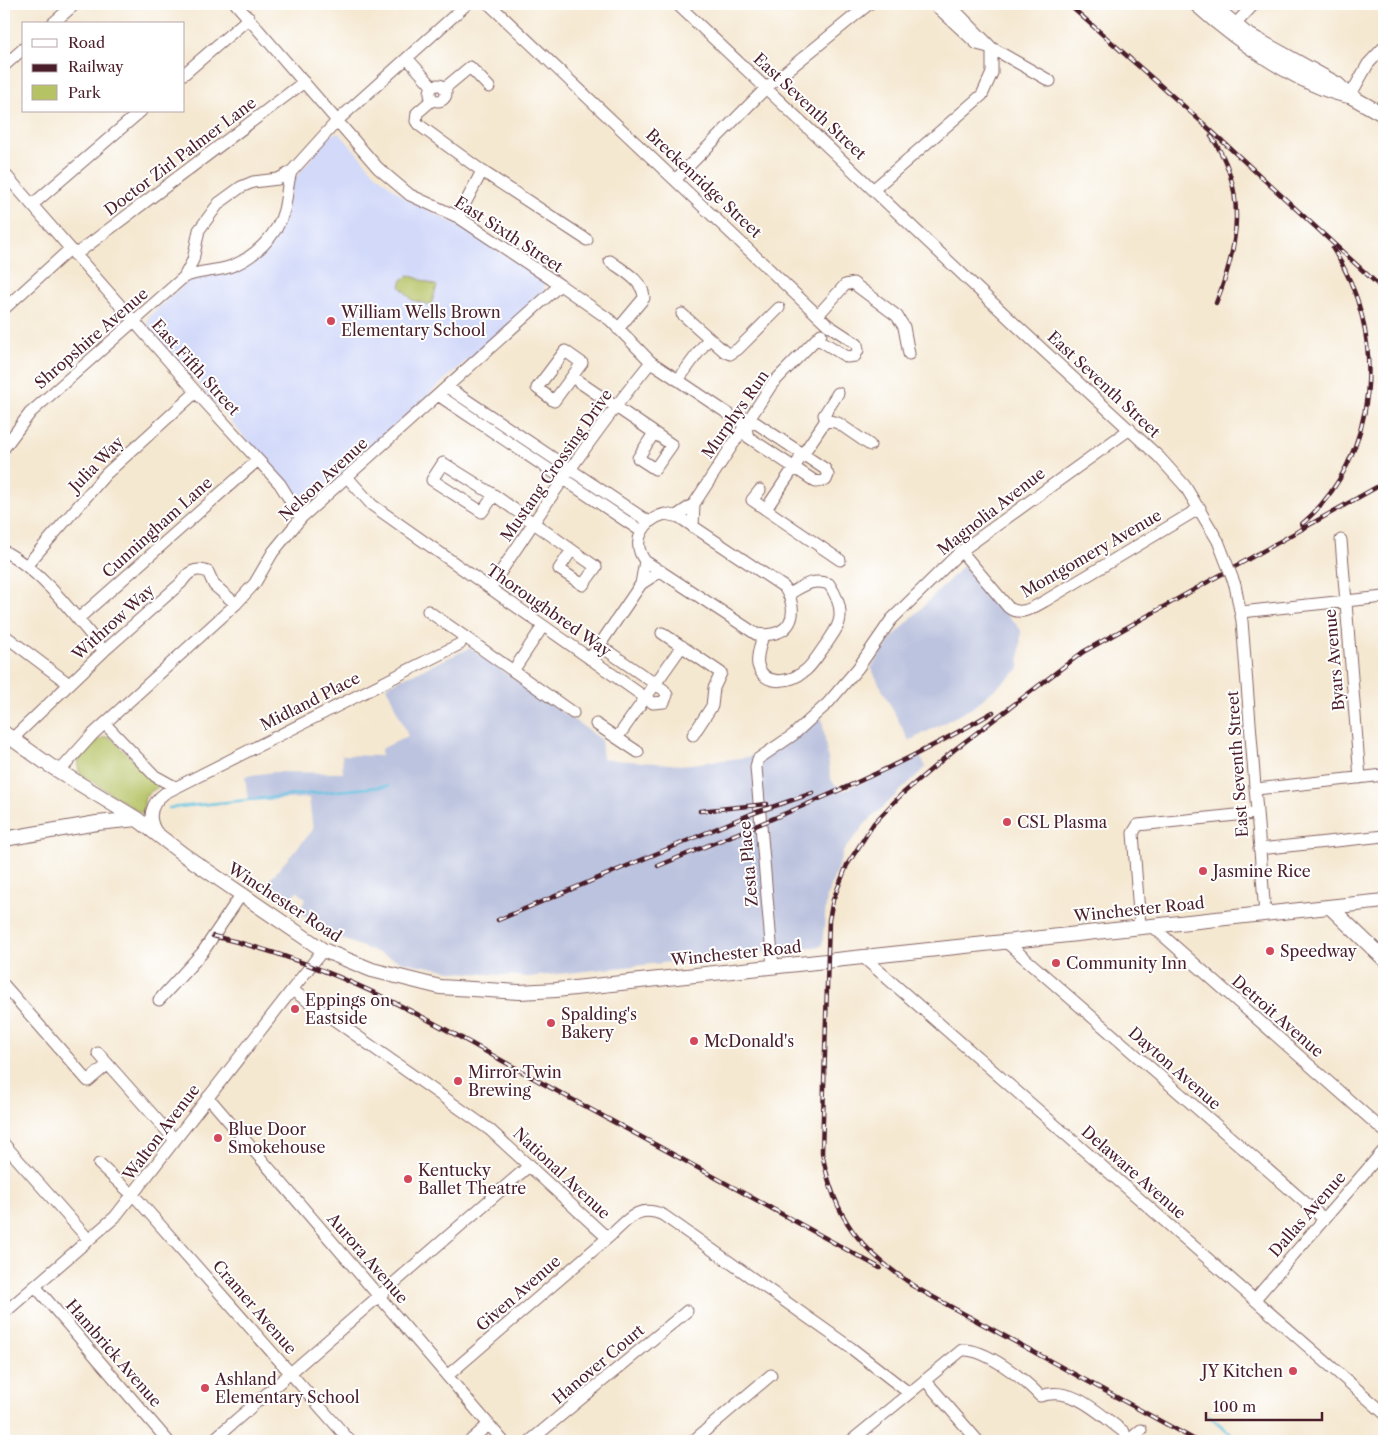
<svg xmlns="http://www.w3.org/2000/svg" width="1388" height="1445" viewBox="0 0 1388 1445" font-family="'Libre Caslon Text',serif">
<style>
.built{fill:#d2d9f9}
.industrial{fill:#bcc3de}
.green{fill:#b6c365;stroke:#807148}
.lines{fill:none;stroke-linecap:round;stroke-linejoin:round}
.stream{stroke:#64c4e2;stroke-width:2.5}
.minor-casing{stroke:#866565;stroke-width:13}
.major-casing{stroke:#866565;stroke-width:16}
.minor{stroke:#fff;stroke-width:11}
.major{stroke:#fff;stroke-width:14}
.rail-casing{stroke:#4a1f2b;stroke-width:4.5}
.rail{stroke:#fff;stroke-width:2.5;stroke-dasharray:8;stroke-linecap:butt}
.minor-bridge-casing{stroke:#866565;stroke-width:13;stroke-linecap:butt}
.minor-bridge{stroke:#fff;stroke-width:11}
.poi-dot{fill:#d1495b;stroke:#fff;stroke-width:2}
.labels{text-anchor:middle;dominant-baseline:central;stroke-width:4;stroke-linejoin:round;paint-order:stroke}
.street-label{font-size:16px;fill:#4a1f2b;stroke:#fff}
.poi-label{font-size:16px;fill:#4a1f2b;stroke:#fff;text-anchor:start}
</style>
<rect width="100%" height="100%" fill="#fff"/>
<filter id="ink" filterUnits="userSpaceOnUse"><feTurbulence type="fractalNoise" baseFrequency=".02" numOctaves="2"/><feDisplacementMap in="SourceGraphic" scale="10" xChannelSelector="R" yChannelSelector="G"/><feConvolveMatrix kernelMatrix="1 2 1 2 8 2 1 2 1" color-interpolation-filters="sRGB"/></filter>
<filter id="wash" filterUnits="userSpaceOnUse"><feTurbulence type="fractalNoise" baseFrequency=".0096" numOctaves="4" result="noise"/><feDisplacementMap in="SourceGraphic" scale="20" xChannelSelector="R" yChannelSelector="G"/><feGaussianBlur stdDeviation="1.12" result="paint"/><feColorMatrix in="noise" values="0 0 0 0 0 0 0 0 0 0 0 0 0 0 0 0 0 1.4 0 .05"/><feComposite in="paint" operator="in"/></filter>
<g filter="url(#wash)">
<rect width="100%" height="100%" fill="#f5e8d1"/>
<!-- built -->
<path class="built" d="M339,133l37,41 30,25 54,27 85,56 -2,13 -102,88 -131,121h-12l-19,-27 -132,-152 2,-9 45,-40 71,-28 27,-66 39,-48z"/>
<!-- industrial -->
<path class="industrial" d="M964,565l57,65 -2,39 -47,39 -63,33 -38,-73 20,-29z
M470,648l131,91 2,20 79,6 67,-8 73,-40 9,64 12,10 77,-35 6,11 -60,56 -22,27 -17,46 -5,50 -293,31 -72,-5 -54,-10 -72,-27 -33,-24 8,-12 -9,-8 -11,11 -22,-16 49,-56 -4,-32 -61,3 -3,-25 29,-4 69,1 -1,-18 39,1v-7l27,-13 -22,-50z"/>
<!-- green -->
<path class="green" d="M409,275l28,11 -6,19 -19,-5 -12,-14 2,-6z
M104,737h6l49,49 -14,10 -2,16 -2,1 -61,-39c-7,-19 10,-29 24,-37z"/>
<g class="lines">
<!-- stream -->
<path class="stream" d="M169,808l219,-22
M1208,1415l32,26"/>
</g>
</g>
<g filter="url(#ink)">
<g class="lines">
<!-- minor casing -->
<g class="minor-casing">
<path id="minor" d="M236,4l142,164 32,27 48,22 102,68 50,35 41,42 94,63 3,12 68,45 10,-2 2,-5 -3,-6 -69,-46 -11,2
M489,4l339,321 29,19 1,6 -3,6 -8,1 -29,-18
M677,4l340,322 142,131 26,29 33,55
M934,4l43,40 15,4 -43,-44
M52,24l23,-20
M1230,30l24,-26
M407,58l26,29
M4,66l20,-18
M184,74l65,-56
M430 93a8 8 0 1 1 16 0a8 8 0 1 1-16 0Z
M446,87l24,-20 19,20
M1350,96l18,-32 16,-17
M432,100l-15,13 -1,8 3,4 63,46 105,69
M4,173l192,219 84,92 21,34
M676,179l91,-92 102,-83
M874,189l108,-94 10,-22v-25l58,33
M32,205l109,-94
M458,217l24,-46
M75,255l229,-173
M610,261c12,9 34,20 34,37l-26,31
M184,277l9,-17 6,-30 20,-27 22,-16 12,-5 25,-3 13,-7 46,-51 130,-117
M4,309l66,-60
M682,314l43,38 5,2 8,-5 41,-41
M819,314l26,-29 8,-2 44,33 7,11 5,27
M565,351l17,12 -28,38 -17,-13z
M572,377l100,68 -17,24 -17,-11 16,-25
M678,380l31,-42
M447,387l202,135
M438,395l203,136
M826,420l12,3 32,22
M4,448l26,-35 154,-136c17,-7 29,-5 45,-10 24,-8 49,-32 55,-57 3,-12 3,-25 7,-38
M347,477l25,28 281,198 11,-1 3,-7 -3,-5 -65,-45
M760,490l-8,10 88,60
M493,497l-11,15 -50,-32 11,-17 51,32 102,72 -13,18 -24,-16 12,-18
M694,504l78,-120 49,-50
M766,509l60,-89 -2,-5 14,-22
M665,514l14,3 105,70c18,27 6,52 -28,47l-111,-73c-15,-20 -1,-41 20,-47z
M676,516l18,-12 -1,23
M1341,540l19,238
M4,551c40,22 71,65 100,100
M961,551l47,56c12,10 26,0 37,-6l155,-93
M645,561l-4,23 20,-13
M27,565l79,-91 90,-82
M1235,585l7,36 23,293
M490,588c51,-77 102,-154 161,-226
M428,611l145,102
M1241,612l143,-15
M78,619l180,-159
M662,633l59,40 -7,15 -2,18 -19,29
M4,635l65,49
M763,635c-2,9 -7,20 -5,30 6,23 34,17 48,5 8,-7 14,-18 21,-27 5,-8 13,-17 13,-27 1,-12 -5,-23 -11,-32 -17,-6 -26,2 -40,10
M590,659l51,-75
M513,671l30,-45
M105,724l50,52 20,11
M596,724l42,28
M617,738l65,-92
M12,739l92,-88 77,-68c7,-11 14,-16 27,-11l6,13 22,19
M59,772l33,-37 144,-131 19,-21 18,-31 28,-34 259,-233
M1256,789l128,-14
M157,833c-10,-15 -7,-29 8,-40l295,-149
M1259,849l125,-13
M1151,925l233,206
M1140,926l-7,-93 5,-8 118,-12
M1005,941l319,278
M863,957l521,456
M773,967l-17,-200 2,-8 35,-24 35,-32 30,-35 33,-48 70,-69 169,-122
M4,985l84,96 20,-17
M292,990l198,140 112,103 9,2c18,-16 27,-31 52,-20l188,133 58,45
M159,1000l43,-47 39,-58
M98,1053l77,87
M208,1097l295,344
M4,1144l85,96
M99,1164l39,36 212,241
M35,1286l133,155
M1255,1299l129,-149
M4,1313l111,-96 208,-267
M447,1376l164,-141
M925,1380l53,61
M212,1441l318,-276
M470,1441l19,-17
M530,1441l157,-130
M693,1441l78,-66
M851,1441l111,-91c23,-2 62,29 78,46 33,-11 59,18 84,36
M1128,1441l13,-11"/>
</g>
<!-- major casing -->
<g class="major-casing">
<path id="major" d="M1196,4c36,33 105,83 153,92
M1211,4l34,29 92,51 13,12 34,19
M4,733l45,32 88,54 47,36 139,95 49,20 68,17 79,5 37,-2 828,-89
M4,839l93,-16 40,-4
M1330,907l54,52"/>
</g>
<!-- minor -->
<use href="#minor" class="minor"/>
<!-- major -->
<use href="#major" class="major"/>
<!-- rail casing -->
<g class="rail-casing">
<path id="rail" d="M1068,4l126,111 190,175
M1211,136c37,54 28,110 5,167
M1302,524c78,-68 86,-191 31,-275
M700,811l67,-7
M658,866c113,-47 230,-91 335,-154
M498,920l253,-106 62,-21
M213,936c124,28 220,86 329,147 113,61 226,123 338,185
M911,1285l286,156
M916,1287c-56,-37 -82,-68 -94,-135l7,-232 4,-20 14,-35 27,-42 27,-28 53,-45 129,-98 301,-169"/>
</g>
<!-- rail -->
<use href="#rail" class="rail"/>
<!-- minor-bridge casing -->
<g class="minor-bridge-casing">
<path id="minor-bridge" d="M1218,541l17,44"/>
</g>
<!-- minor-bridge -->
<use href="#minor-bridge" class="minor-bridge"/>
</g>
</g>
<!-- markers -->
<g class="poi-dot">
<circle cx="331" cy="321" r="5"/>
<circle cx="1007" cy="822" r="5"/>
<circle cx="1203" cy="871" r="5"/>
<circle cx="1270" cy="951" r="5"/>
<circle cx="1056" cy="963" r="5"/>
<circle cx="295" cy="1009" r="5"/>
<circle cx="551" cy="1023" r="5"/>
<circle cx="694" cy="1041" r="5"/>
<circle cx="458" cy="1081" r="5"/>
<circle cx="218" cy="1138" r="5"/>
<circle cx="408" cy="1179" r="5"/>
<circle cx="1293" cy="1371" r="5"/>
<circle cx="205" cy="1388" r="5"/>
</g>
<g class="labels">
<!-- street labels -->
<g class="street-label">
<text transform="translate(810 106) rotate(43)">East Seventh Street</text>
<text transform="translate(180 156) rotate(-37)">Doctor Zirl Palmer Lane</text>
<text transform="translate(704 183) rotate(43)">Breckenridge Street</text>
<text transform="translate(509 234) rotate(33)">East Sixth Street</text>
<text transform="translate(91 338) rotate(-41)">Shropshire Avenue</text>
<text transform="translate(196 367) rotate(48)">East Fifth Street</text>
<text transform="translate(1104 384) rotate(43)">East Seventh Street</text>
<text transform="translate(735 414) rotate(-55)">Murphys Run</text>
<text transform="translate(96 464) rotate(-46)">Julia Way</text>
<text transform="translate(556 465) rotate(-55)">Mustang Crossing Drive</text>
<text transform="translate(323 479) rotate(-43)">Nelson Avenue</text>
<text transform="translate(991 511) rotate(-38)">Magnolia Avenue</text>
<text transform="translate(157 527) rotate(-42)">Cunningham Lane</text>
<text transform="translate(1091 553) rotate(-30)">Montgomery Avenue</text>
<text transform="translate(549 610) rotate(35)">Thoroughbred Way</text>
<text transform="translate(113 622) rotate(-42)">Withrow Way</text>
<text transform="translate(1334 660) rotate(-95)">Byars Avenue</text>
<text transform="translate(310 701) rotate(-27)">Midland Place</text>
<text transform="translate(1237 764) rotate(-94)">East Seventh Street</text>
<text transform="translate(748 864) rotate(-95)">Zesta Place</text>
<text transform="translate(285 902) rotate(33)">Winchester Road</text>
<text transform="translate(1139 909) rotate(-6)">Winchester Road</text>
<text transform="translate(736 953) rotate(-6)">Winchester Road</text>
<text transform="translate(1278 1016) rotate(41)">Detroit Avenue</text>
<text transform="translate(1175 1068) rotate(41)">Dayton Avenue</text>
<text transform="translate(161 1132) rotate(-53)">Walton Avenue</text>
<text transform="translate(1134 1172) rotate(41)">Delaware Avenue</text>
<text transform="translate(562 1173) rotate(43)">National Avenue</text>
<text transform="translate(1307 1214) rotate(-49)">Dallas Avenue</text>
<text transform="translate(368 1258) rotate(49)">Aurora Avenue</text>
<text transform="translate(518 1293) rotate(-41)">Given Avenue</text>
<text transform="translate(255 1307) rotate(49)">Cramer Avenue</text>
<text transform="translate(114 1353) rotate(49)">Hambrick Avenue</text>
<text transform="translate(598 1364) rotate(-40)">Hanover Court</text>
</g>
<!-- poi labels -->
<g class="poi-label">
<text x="341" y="312">William Wells Brown<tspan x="341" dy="18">Elementary School</tspan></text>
<text x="1017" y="822">CSL Plasma</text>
<text x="1213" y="871">Jasmine Rice</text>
<text x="1280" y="951">Speedway</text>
<text x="1066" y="963">Community Inn</text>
<text x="305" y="1000">Eppings on<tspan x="305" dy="18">Eastside</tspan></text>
<text x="561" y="1014">Spalding's<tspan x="561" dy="18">Bakery</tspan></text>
<text x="704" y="1041">McDonald's</text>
<text x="468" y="1072">Mirror Twin<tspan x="468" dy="18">Brewing</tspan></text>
<text x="228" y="1129">Blue Door<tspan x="228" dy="18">Smokehouse</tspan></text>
<text x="418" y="1170">Kentucky<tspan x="418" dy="18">Ballet Theatre</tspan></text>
<text x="1283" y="1371" text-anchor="end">JY Kitchen</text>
<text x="215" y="1379">Ashland<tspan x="215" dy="18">Elementary School</tspan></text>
</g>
</g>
<!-- margin -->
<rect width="1388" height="1445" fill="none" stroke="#fff" stroke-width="20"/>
<!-- legend -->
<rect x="22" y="22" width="162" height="90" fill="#ffffff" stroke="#b7a5aa"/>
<rect x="32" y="39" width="25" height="8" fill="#ffffff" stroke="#b7a5aa"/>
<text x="68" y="48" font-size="15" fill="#4a1f2b">Road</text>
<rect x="32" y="64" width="25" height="8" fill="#4a1f2b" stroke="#b7a5aa"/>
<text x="68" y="72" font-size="15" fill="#4a1f2b">Railway</text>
<rect x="32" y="85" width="25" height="15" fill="#b6c365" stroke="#b7a5aa"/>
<text x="68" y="98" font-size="15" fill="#4a1f2b">Park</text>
<!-- scale -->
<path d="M1206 1412v8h116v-8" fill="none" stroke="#4a1f2b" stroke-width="2.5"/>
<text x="1213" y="1412" font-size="15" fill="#4a1f2b" stroke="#ffffff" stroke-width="4" paint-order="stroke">100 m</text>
</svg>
